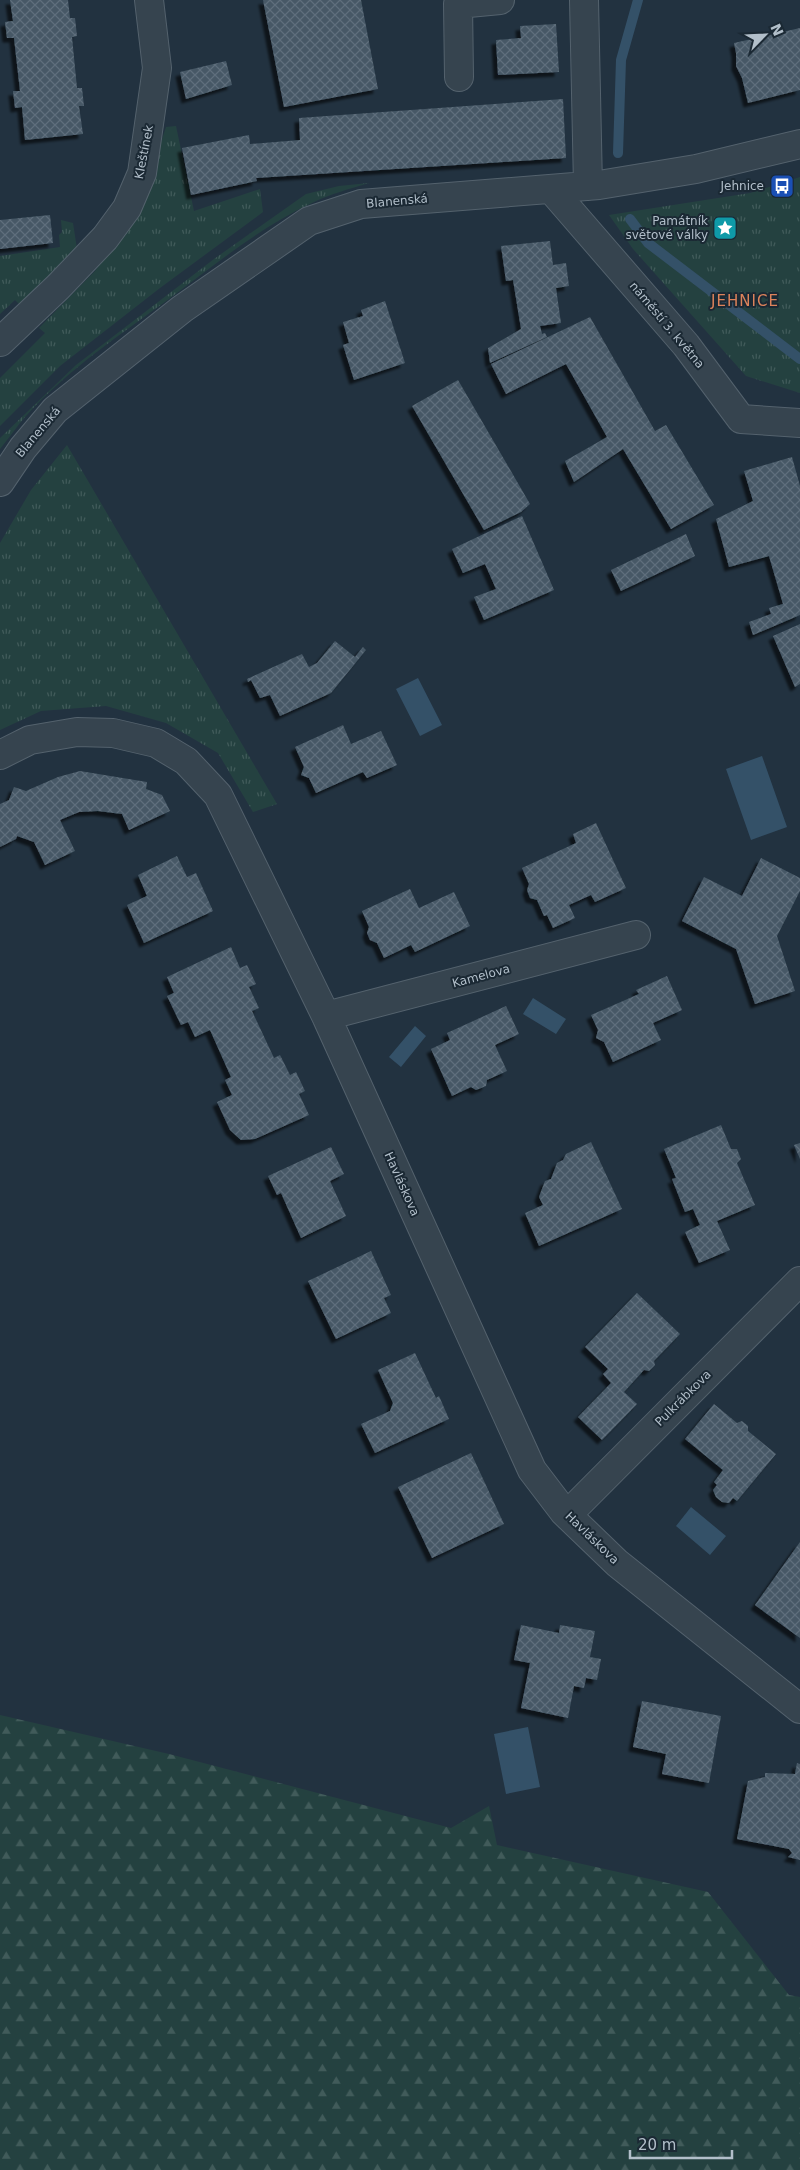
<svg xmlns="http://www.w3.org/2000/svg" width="800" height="2170" viewBox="0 0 800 2170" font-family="'DejaVu Sans',sans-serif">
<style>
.grass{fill:url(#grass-tufts)}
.forest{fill:url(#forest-firs)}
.water{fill:#345168}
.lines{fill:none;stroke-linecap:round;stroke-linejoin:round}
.stream{stroke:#345168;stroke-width:10}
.building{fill:url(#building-cross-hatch);filter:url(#shadow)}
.minor-casing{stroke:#54626d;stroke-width:30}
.minor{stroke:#36444f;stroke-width:28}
.labels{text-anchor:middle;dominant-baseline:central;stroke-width:4;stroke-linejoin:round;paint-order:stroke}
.street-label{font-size:12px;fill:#b2bfca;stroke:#1b2934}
.poi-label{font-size:12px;fill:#b2bfca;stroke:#1b2934;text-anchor:end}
.quarter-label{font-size:15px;letter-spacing:1px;fill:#dd835b;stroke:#1b2934}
</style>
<defs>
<pattern id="grass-tufts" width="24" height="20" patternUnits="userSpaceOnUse" patternTransform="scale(1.25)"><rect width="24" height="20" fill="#244140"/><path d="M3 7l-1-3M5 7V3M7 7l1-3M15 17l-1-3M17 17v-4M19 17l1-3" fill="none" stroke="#415b5a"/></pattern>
<pattern id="forest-firs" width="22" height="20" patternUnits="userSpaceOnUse" patternTransform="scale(1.25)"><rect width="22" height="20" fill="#244140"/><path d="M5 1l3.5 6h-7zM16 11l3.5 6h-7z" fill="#415b5a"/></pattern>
<pattern id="building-cross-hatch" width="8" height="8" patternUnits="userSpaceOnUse" patternTransform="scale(1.25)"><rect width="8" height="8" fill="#465866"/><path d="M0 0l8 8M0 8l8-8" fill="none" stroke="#5e6e7b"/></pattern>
<filter id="shadow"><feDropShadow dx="-4.5" dy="4.5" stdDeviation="1" flood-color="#0009"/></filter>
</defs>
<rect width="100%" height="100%" fill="#223240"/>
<!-- grass -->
<path class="grass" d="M176,126l18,85 66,-22 3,23 -103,76 -100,78 -60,60v-48l45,-45 -6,-5 56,-57 44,-62 27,-82z
M800,177v216l-54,-17 -113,-127 -24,-34 141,-22z
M369,183c-20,6 -39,11 -57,20 -50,23 -95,60 -139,93 -50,37 -105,73 -147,120 -9,10 -17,22 -26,33v-11l76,-73 138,-106 92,-65 33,-8z
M61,220l12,3 4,26 -56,57 -6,-6 -15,14v-58l60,-9 -1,-12 3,-3z
M67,445l210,359 -24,8 -35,-59 -52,-30 -60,-17 -65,5 -41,19v-187l31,-53z"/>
<!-- forest -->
<path class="forest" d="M0,1715l169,39 282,74 38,-22 8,39 211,47 81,103 11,2v173h-800z"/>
<!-- water -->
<path class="water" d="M418,678l24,47 -22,11 -24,-47z
M762,756l25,71 -36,13 -25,-71z
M533,998l33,21 -10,15 -33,-20z
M415,1026l11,10 -25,31 -12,-10z
M691,1507l35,29 -16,19 -34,-29z
M528,1727l12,60 -34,7 -12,-60z"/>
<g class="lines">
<!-- stream -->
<path class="stream" d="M618,153l3,-93 17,-60
M630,219l18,24 152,116"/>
</g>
<!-- building -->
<path class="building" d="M10,0h58l2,18h5l2,18 -5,1 5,51h5l2,18h-5l4,28 -58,6 -3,-33 -7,1 -2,-17h7l-6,-53h-7l-2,-16 8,-1z
M263,0h98l17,89 -94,18z
M556,24l3,48 -61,3 -2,-35 25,-2 -1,-12z
M800,28v62l-52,13 -6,-25 -6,-12v-13l-2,-10z
M226,61l6,24 -46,14 -6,-27z
M563,99l3,59 -310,20 1,3 -66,14 -9,-47 67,-13 1,9 50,-4 -1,-22z
M50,215l3,28 -53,6v-29z
M550,241l3,24 13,-2 3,23 -13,2 5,35 -21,3 2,8 3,-1 2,4 -57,26 -2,-15 33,-19 -8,-49 -7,1 -5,-35z
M385,301l20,62 -51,17 -11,-35 6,-2 -6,-21 20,-6 -2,-6z
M590,317l65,114 11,-6 48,80 -43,24 -48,-80 -49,33 -9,-21 42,-24 -41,-73 -60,30 -15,-30z
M458,380l72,124 -9,8 -37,18 -72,-124z
M792,457l8,29v129l-47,20 -4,-13 22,-8 -2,-6 14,-4 -14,-48 -40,11 -13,-48 37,-18 -9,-30z
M522,516l32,74 -70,30 -10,-23 22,-8 -11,-25 -22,9 -11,-24z
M686,534l9,22 -74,35 -10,-21z
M800,624v60l-5,3 -22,-51z
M335,641l20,16 8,-10 3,3 -35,43 -51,23 -10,-21 -10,3 -9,-18 -3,2 -1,-3 55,-25 7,13 8,-4z
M343,725l8,19 30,-13 16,34 -30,13 -4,-6 -47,21 -7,-15 -8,-3 3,-8 -9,-20z
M80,771l67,11 -1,7 16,6 8,16 -41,19 -7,-16 -24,-3 -19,1 -19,8 15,31 -30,14 -11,-23 -17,-6 -1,3 -16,8v-43l9,-4 5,-13 12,4 32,-14z
M596,823l30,65 -31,14 -4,-7 -22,10 6,13 -22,10 -6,-13 -3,1 -7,-16 -7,-2 -3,-8 2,-6 -7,-16 54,-25 -3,-9z
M177,856l10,21 9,-4 17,38 -69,32 -17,-38 20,-9 -9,-21z
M761,858l39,20v13l-23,45 18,55 -40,13 -19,-55 -54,-28 22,-44 38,19z
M410,889l9,19 35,-16 16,34 -55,26 -4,-7 -27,13 -7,-15 -7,-3 -3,-7 2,-6 -7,-16z
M231,947l9,21 7,-3 9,19 -7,3 10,21 -7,3 22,47 6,-3 10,20 6,-3 9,19 -6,3 10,21 -54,24 -14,1 -11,-10 -13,-28 15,-7 -7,-15 6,-3 -21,-47 -15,7 -7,-15 -7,3 -14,-29 7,-3 -7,-16z
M667,976l15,34 -29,13 8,17 -48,22 -9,-20 -8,-4 2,-8 -7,-15 48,-21 -3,-4z
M506,1006l13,28 -24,11 12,26 -20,9 -1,6 -10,4 -5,-3 -19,9 -21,-47 19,-9 -3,-7z
M721,1125l10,24h6l4,10 -4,4 18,42 -38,16 13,29 -31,13 -14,-31 15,-7 -7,-16 -8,3 -13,-33 4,-1 -12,-29z
M591,1142l31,67 -83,37 -14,-33 18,-8 -4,-8 6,-16 6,-2 6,-16 6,-3 3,-6z
M800,1143v16l-6,-14z
M331,1147l13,27 -14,7 16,35 -45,22 -20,-45 -4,2 -9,-19z
M371,1251l20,44 -7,3 7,15 -55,26 -28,-58z
M637,1293l43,41 -26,27 1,4 -6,6 -5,-1 -20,22 13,12 -35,36 -24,-23 33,-34 -8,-9 5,-5 -23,-22z
M415,1353l21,45 3,-2 10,23 -74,34 -14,-29 29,-13 3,-8 -15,-33z
M714,1404l23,19 5,-2 6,5v5l28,23 -39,47 -4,-3 -4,5 -7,-1 -6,-5 -3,-7 4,-5 -3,-3 9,-12 -38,-31z
M471,1453l33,71 -72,34 -34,-71z
M800,1542v96l-45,-33z
M521,1625l38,8 1,-8 35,6 -5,26 11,2 -4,21 -11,-2 -2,10 -10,-2 -6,32 -47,-10 9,-45 -16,-3z
M642,1701l79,15 -12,67 -47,-9 4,-20 -33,-7z
M797,1763l3,1v96l-12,-3 4,-4 -3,-4 -52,-10 11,-58 17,-4v-4l30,1z"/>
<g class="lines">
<!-- minor casing -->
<g class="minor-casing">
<path id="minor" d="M584,0l4,186
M459,77l-1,-73 42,-4
M551,189l135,156 55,74 59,4
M0,342l58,-55 47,-49 22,-30 15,-35 15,-105 -8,-68
M0,482l23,-34 32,-38 127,-101 127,-88 52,-17 238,-19 97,-16 104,-25
M0,755l30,-15 47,-8 36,1 43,10 30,18 32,34 108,221 206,454 32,42 53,51 183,146
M326,1016l310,-81
M564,1512l12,-6 224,-225"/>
</g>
<!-- minor -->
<use href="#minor" class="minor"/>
</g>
<!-- icons -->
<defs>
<g id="bus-square" transform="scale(1.25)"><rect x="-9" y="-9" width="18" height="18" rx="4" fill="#1a4fb4" stroke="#1b2934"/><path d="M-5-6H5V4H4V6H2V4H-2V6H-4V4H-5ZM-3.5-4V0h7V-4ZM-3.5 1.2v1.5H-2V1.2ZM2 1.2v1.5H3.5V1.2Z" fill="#fff"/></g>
<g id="sight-square" transform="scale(1.25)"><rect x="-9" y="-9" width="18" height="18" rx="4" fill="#0f9aa8" stroke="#1b2934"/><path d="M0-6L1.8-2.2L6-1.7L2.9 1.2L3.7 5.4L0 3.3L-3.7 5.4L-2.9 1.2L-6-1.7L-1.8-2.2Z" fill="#fff"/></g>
</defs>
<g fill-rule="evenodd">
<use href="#bus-square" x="782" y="186"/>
<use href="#sight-square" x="725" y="228"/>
</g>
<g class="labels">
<!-- street labels -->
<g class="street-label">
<text transform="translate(144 152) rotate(-79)">Kleštínek</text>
<text transform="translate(397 201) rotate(-5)">Blanenská</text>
<text transform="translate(667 325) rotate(50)">náměstí 3. května</text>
<text transform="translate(38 432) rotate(-50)">Blanenská</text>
<text transform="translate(481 976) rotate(-15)">Kamelova</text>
<text transform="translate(402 1184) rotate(66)">Havláskova</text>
<text transform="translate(683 1398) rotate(-45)">Pulkrábkova</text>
<text transform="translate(592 1538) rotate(44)">Havláskova</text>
</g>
<!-- poi labels -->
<g class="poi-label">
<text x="764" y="186">Jehnice</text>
<text x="708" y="221">Památník<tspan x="708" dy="14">světové války</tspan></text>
</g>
<!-- quarter labels -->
<g class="quarter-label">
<text x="745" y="301">JEHNICE</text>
</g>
</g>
<!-- north arrow -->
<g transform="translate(765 35) rotate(66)" stroke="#1b2934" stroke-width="4" paint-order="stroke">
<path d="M0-4L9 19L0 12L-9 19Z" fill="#b2bfca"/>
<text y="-8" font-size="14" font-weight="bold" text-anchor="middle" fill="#b2bfca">N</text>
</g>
<!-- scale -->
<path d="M630 2150v8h102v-8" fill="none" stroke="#b2bfca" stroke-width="2.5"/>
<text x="638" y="2150" font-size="15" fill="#b2bfca" stroke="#1b2934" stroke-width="4" paint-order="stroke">20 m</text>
</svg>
